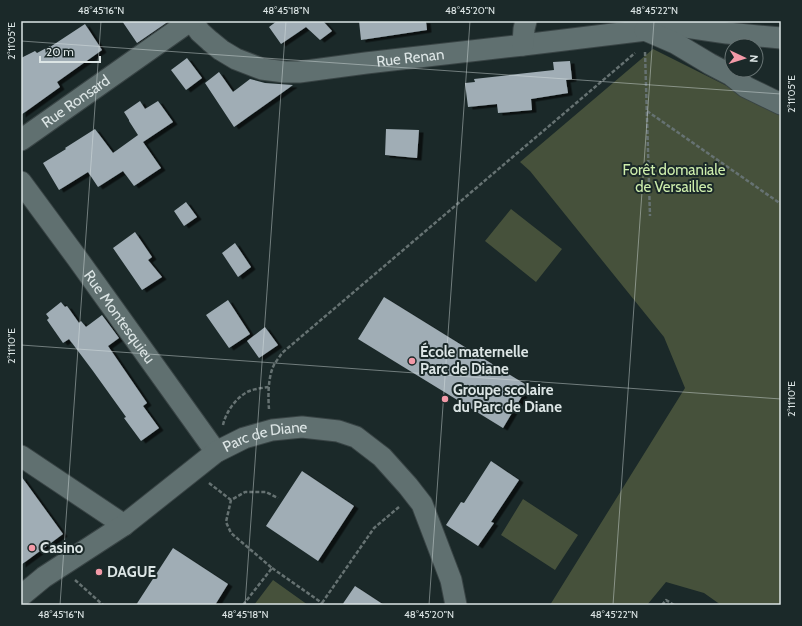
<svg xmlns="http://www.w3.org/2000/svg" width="802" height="626" viewBox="0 0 802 626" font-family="Cabin,sans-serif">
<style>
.green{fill:#46513b}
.building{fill:#a0adb5;filter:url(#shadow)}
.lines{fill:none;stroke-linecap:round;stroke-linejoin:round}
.minor-casing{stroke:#394445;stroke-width:23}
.path{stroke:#667272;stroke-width:2.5;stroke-dasharray:4 2;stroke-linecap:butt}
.minor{stroke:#607070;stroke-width:21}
.ticks{fill:none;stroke:#dce5e5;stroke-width:1;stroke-opacity:0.45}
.poi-dot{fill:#f39aa8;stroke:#1b2929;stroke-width:1.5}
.labels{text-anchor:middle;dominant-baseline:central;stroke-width:4;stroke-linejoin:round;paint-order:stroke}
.street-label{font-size:15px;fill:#dce5e5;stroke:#1b2929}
.park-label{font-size:15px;fill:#cdedac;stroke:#1b2929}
.poi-label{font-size:15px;font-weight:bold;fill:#dce5e5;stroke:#1b2929;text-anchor:start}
.neatline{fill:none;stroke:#dce5e5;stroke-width:1.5}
.ticks-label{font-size:10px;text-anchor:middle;fill:#dce5e5}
</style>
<defs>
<filter id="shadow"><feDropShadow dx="4.5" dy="2.5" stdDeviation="0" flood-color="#0009"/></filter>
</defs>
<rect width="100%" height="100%" fill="#1b2929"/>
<!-- green -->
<path class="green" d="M653,49l128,64v492h-60l-17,-12 -38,-11 -19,23h-97l135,-217 -21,-51 -134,-166 -10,-9z
M511,209l51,40 -26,33 -51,-41z
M523,499l55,36 -23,35 -54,-35z
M273,580l35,25h-54z"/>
<!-- building -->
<path class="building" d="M122,21h47l-32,22z
M277,21h46l9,10 -12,9 -14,-13 -25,17 -12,-17z
M359,21h67l1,9 -66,10z
M85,24l17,26 -45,32 3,5 -39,28v-57l14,-7 2,2 13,-7v1z
M187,58l15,20 -16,12 -15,-20z
M570,61l2,18 -6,1 2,13 -37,6 1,11 -34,3 -1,-9 -29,3 -3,-24 10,-1 -1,-3 80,-9 -1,-8z
M219,72l14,20 17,-13 15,4 28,2 -59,42 -29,-44z
M140,101l5,8 13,-8 15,21 -30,20 18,26 -27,18 -11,-15 -25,16 -10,-15 -29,18 -16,-27 23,-14 -1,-1 30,-19 18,24 25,-18 -9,-14v-1l-5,-8z
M386,129l33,1 -2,28 -32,-3z
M186,202l11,15 -13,9 -10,-15z
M135,232l17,25 -4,3 14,17 -20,13 -29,-42z
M235,243l16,24 -13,10 -16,-24z
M384,297l144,89 -25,42 -145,-89z
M228,300l22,34 -21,14 -23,-33z
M61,302l4,5 2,-1 12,17 2,-2 5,6 16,-12 17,23 -11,8 39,57 -4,3 16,22 -18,13 -17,-23 2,-1 -33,-46 -24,-32 -6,4 -16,-23 2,-2 -3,-4z
M265,327l13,18 -19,13 -12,-17z
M491,461l28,19 -28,42 3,1 -16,23 -32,-21 15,-23 3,1z
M302,471l52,35 -36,55 -52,-35z
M21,476l42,58 -42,31z
M173,548l55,36 -13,21h-79z
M355,586l29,19h-42z"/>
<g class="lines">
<!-- minor casing -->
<g class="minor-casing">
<g id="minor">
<path id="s1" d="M192,21l8,11 10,9 11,9 15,9 26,10 23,3h14l67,-9 157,-18 156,-19 48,7 54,5"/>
<path d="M645,30l30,13 35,21 21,11 15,12 35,17"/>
<path d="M523,45l1,-16 2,-8"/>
<path id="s2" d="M21,140l169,-119"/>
<path id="s3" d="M21,182l56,76 139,194"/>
<path d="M21,456l103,69"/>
<path id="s4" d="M21,596l23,-19 80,-52 92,-73 28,-14 28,-8 30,-3 36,4 18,6 26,20 26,29 14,18 29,76 5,25"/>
</g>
</g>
<!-- path -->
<path class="path" d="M645,52l5,164
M647,111l134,93
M269,409c-1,-12 -1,-30 4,-42 2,-5 6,-9 9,-14l353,-300
M223,425c3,-13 12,-26 24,-33 6,-3 15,-4 22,-5
M209,483l22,17
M272,568l50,35 -2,2
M75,580l28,25
M322,603l52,-75 25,-21
M243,605l29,-37 -41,-35 -5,-11 5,-22 14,-8h21l12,6
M662,605l4,-5 8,5"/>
<!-- minor -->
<use href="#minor" class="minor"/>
</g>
<!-- ticks -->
<path class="ticks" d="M21,41l760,53M21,345l760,54M60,605l41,-584M245,605l41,-584M429,605l41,-584M613,605l41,-584"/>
<!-- markers -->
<g class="poi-dot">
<circle cx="412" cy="361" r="4"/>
<circle cx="445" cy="399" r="4"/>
<circle cx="32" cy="548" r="4"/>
<circle cx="99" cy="572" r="4"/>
</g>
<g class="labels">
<!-- street labels -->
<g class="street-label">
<text stroke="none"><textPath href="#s1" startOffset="236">Rue Renan</textPath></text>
<text stroke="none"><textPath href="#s2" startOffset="67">Rue Ronsard</textPath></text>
<text stroke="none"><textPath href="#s3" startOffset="167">Rue Montesquieu</textPath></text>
<text stroke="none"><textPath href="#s4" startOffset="295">Parc de Diane</textPath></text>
</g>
<!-- park labels -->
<g class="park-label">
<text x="674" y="170">Forêt domaniale<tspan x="674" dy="17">de Versailles</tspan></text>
</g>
<!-- poi labels -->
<g class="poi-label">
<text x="420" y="352">École maternelle<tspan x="420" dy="17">Parc de Diane</tspan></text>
<text x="453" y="390">Groupe scolaire<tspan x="453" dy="17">du Parc de Diane</tspan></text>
<text x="40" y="548">Casino</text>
<text x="107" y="572">DAGUE</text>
</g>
</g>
<!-- border -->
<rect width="802" height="626" fill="none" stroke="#1b2929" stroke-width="44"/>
<!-- north arrow -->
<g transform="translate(744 58) rotate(94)"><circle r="19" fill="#1b2929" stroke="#687474"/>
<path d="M0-3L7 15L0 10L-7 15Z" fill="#f39aa8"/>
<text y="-6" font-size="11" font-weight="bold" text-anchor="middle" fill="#dce5e5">N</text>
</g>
<!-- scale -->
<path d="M40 56v6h60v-6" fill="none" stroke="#dce5e5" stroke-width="2"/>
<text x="46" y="56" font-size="12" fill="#dce5e5" stroke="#1b2929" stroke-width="3" paint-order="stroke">20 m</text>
<rect x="22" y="22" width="758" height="582" class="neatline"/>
<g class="ticks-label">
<text x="101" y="14">48°45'16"N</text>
<text x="286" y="14">48°45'18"N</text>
<text x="470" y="14">48°45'20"N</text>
<text x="654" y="14">48°45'22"N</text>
<text transform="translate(11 41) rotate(-90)" y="4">2°11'05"E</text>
<text transform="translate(791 94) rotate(-90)" y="4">2°11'05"E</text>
<text transform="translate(11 346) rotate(-90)" y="4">2°11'10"E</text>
<text transform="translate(791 399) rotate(-90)" y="4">2°11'10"E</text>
<text x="61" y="618">48°45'16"N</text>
<text x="245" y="618">48°45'18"N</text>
<text x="429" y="618">48°45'20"N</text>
<text x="614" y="618">48°45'22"N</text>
</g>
</svg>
